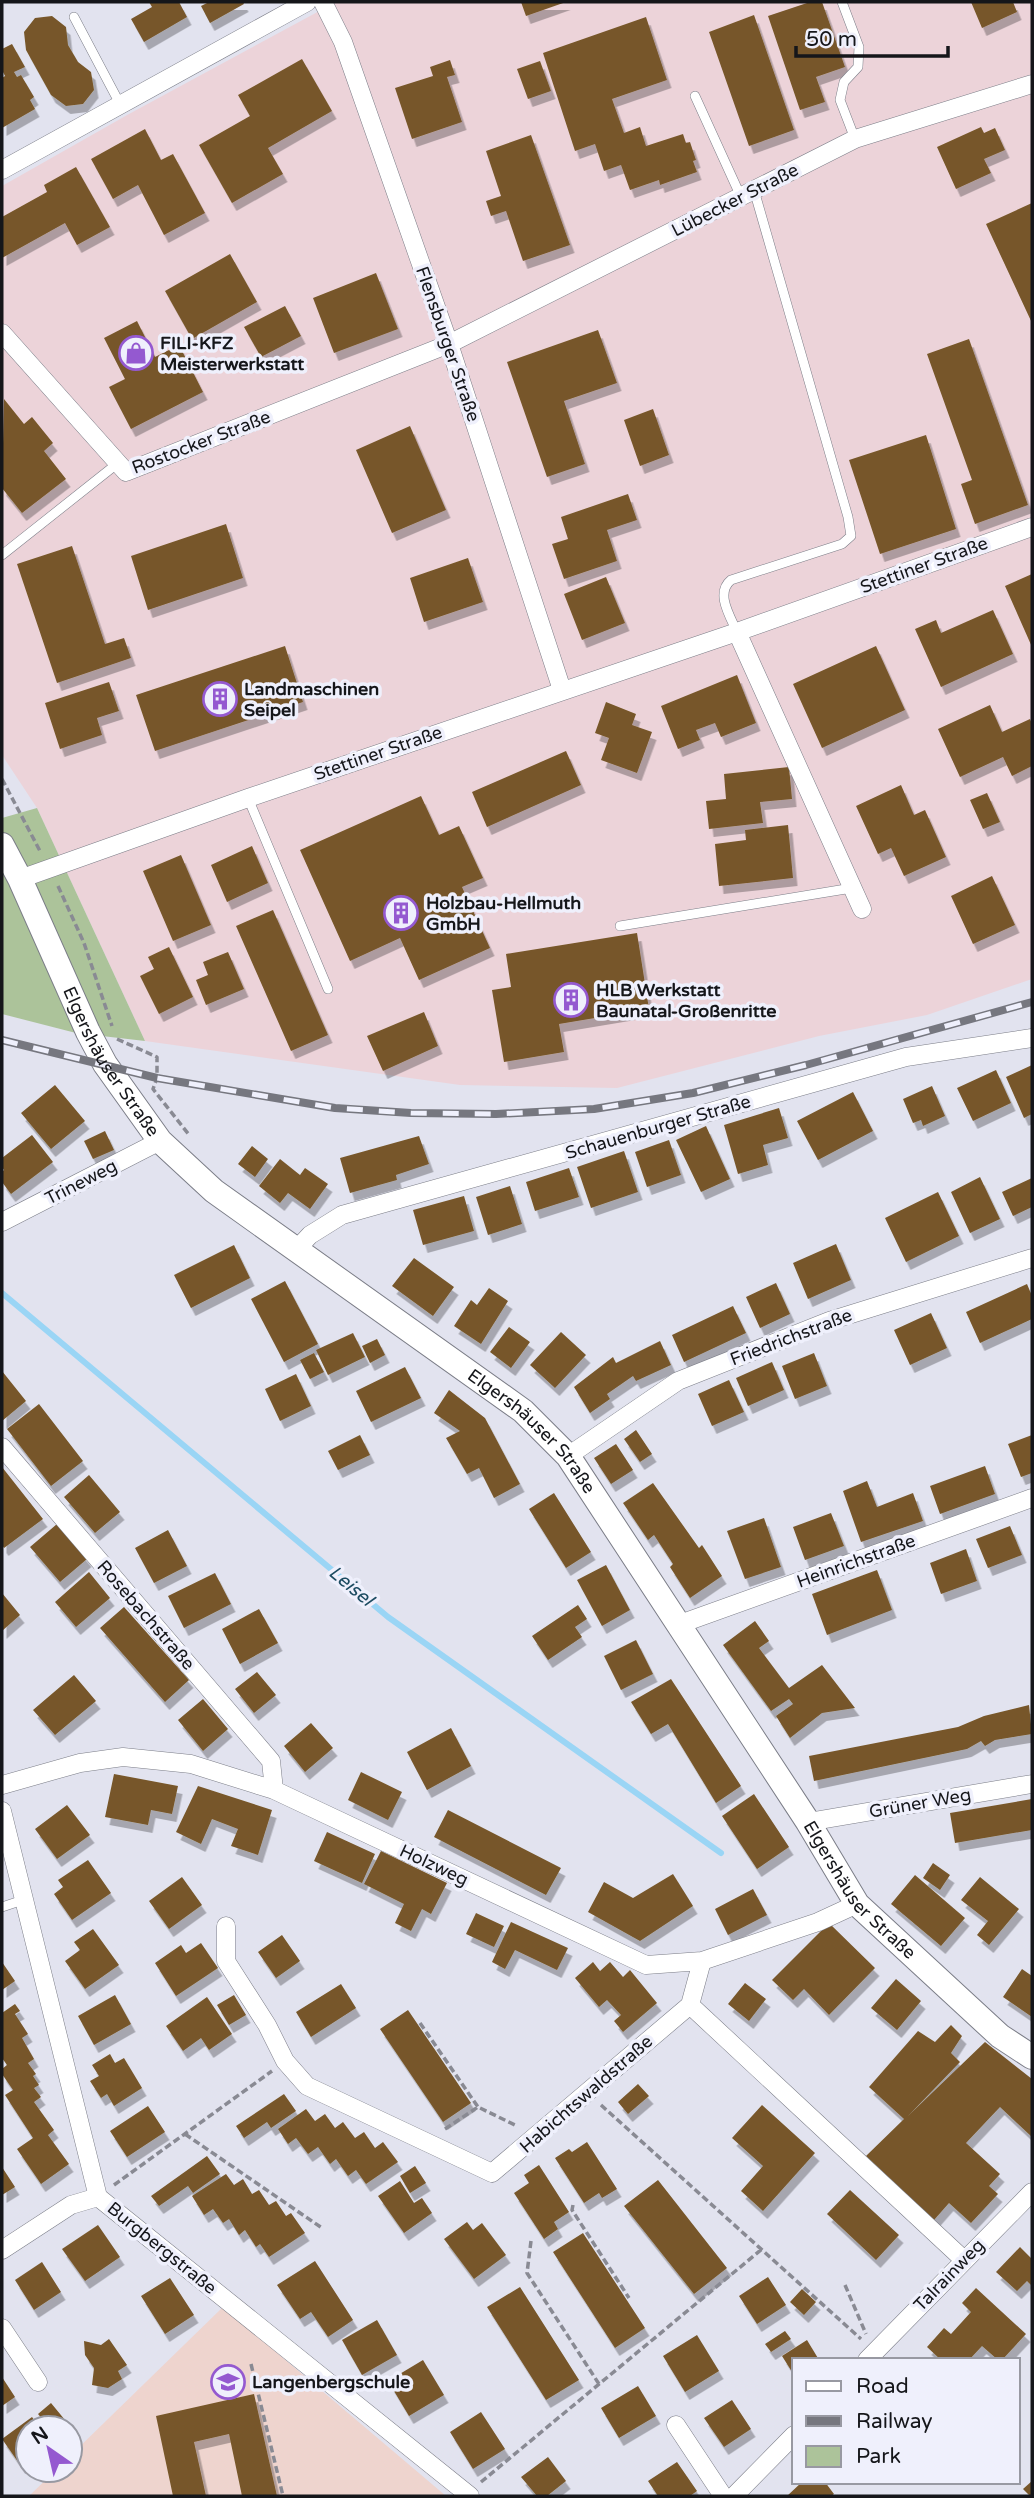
<svg xmlns="http://www.w3.org/2000/svg" width="1034" height="2498" viewBox="0 0 1034 2498" font-family="'Varela Round',sans-serif">
<style>
.commercial{fill:#ecd3d9}
.education{fill:#eed4ce}
.green{fill:#acc39a}
.lines{fill:none;stroke-linecap:round;stroke-linejoin:round}
.stream{stroke:#9ad5f5;stroke-width:6}
.building{fill:#775729;filter:url(#shadow)}
.lane-casing{stroke:#7b7d87;stroke-width:10}
.street-casing{stroke:#7b7d87;stroke-width:19}
.secondary-casing{stroke:#7b7d87;stroke-width:26}
.path{stroke:#898a93;stroke-width:3.5;stroke-dasharray:7 3.5;stroke-linecap:butt}
.lane{stroke:#fff;stroke-width:9}
.street{stroke:#fff;stroke-width:18}
.secondary{stroke:#fff;stroke-width:24}
.rail-casing{stroke:#76777f;stroke-width:8}
.rail{stroke:#eff0fc;stroke-width:5;stroke-dasharray:16;stroke-linecap:butt}
.labels{text-anchor:middle;dominant-baseline:central;stroke-width:7;stroke-linejoin:round;paint-order:stroke}
.street-label{font-size:18px;fill:#15161a;stroke:#eff0fc}
.poi-label{font-size:18px;font-weight:bold;fill:#15161a;stroke:#eff0fc;text-anchor:start}
.water-label{font-size:19px;font-style:italic;fill:#1d4c62;stroke:#eff0fc}
</style>
<defs>
<filter id="shadow"><feDropShadow dx="4.5" dy="8" stdDeviation="0" flood-color="#0004"/></filter>
</defs>
<rect width="100%" height="100%" fill="#e2e3ef"/>
<!-- commercial -->
<path class="commercial" d="M336,2h696v977l-105,36 -108,21 -202,52 -157,-3 -315,-44 -108,-233 -35,-53v-569l127,-72z"/>
<!-- education -->
<path class="education" d="M223,2307l223,189h-417l27,-26h14v-14z"/>
<!-- green -->
<path class="green" d="M37,808l108,233 -69,-8 -74,-19v-196z"/>
<g class="lines">
<!-- stream -->
<path class="stream" d="M2,1293l386,324 333,236"/>
</g>
<!-- building -->
<path class="building" d="M149,2h30l8,15 -43,25 -13,-23 21,-12z
M209,2h34l1,2 -34,19 -9,-17z
M521,2h45l-40,14z
M810,2h12l23,65 -29,10 9,25 -25,8 -32,-94z
M971,2h42l4,10 -35,16z
M754,15l40,115 -45,16 -40,-114z
M52,16l14,11 2,18 10,17 13,10 3,18 -11,14 -17,2 -15,-11 -25,-45 -2,-18 11,-14z
M646,17l21,63 -55,19 12,34 16,-6 6,19 37,-12 3,9 4,-1 6,18 -3,1 4,11 -37,13 -1,-5 -29,10 -9,-25 -17,6 -9,-27 -20,7 -32,-98z
M12,44l13,23 -11,5 3,5 4,-2 13,22 -4,3 5,9 -33,19v-50l3,-2 -3,-6v-21z
M302,59l30,52 -64,37 15,26 -51,29 -33,-58 51,-29 -12,-21z
M450,60l5,15 -8,2 15,45 -50,17 -17,-51 38,-12 -3,-9z
M540,61l11,30 -23,8 -11,-30z
M981,127l3,6 11,-5 10,22 -21,9 7,14 -35,16 -19,-42z
M145,129l16,31 12,-6 32,59 -41,22 -26,-50 -25,14 -22,-40z
M531,135l39,110 -47,16 -17,-50 -15,5 -5,-15 15,-5 -15,-45z
M76,167l34,60 -33,18 -12,-22 -63,35v-41l45,-25 -3,-7z
M1032,203v120l-46,-99z
M230,254l27,48 -65,37 -27,-48z
M376,273l22,56 -64,24 -21,-55z
M285,306l16,30 -40,21 -17,-30z
M137,321l18,36 24,-12 24,47 -72,37 -22,-42 16,-8 -21,-41z
M598,330l19,53 -53,18 21,63 -38,13 -40,-115z
M969,339l59,166 -53,19 -14,-40 11,-4 -45,-126z
M4,399l20,25 8,-7 21,26 -9,8 22,28 -44,34 -20,-25z
M653,409l16,46 -29,11 -16,-46z
M410,426l36,84 -54,23 -36,-83z
M926,435l30,94 -76,25 -31,-94z
M628,494l9,26 -30,10 10,31 -53,18 -12,-35 16,-5 -7,-22z
M226,524l17,54 -95,32 -17,-54z
M72,546l33,98 19,-6 7,20 -74,25 -40,-119z
M468,558l15,44 -59,20 -14,-44z
M1032,574v73l-27,-61z
M606,577l19,46 -43,17 -18,-46z
M993,610l20,44 -72,33 -26,-58 21,-9 5,13z
M285,646l18,56 -148,49 -19,-56z
M876,646l29,64 -83,38 -29,-64z
M737,675l19,48 -35,14 -6,-14 -19,7 4,10 -22,9 -17,-43z
M109,682l10,29 -22,7 5,17 -42,14 -15,-46z
M606,702l30,12 -4,11 20,7 -15,41 -36,-13 8,-22 -14,-5z
M990,705l12,27 28,-13 2,5v42l-20,10 -9,-19 -43,20 -22,-48z
M566,751l15,34 -94,42 -15,-35z
M789,767l3,32 -32,3 3,21 -54,6 -3,-28 20,-2 -2,-25z
M901,785l13,30 11,-5 21,47 -42,19 -13,-28 -13,6 -22,-48z
M987,793l13,29 -17,7 -13,-29z
M421,796l18,39 20,-9 24,52 -21,9 28,61 -71,32 -19,-42 -50,23 -50,-111z
M788,825l5,53 -74,8 -4,-42 31,-4 -1,-10z
M252,846l16,37 -41,19 -16,-37z
M181,855l30,70 -38,16 -30,-70z
M992,876l23,49 -42,19 -22,-48z
M273,910l55,125 -37,16 -55,-125z
M637,933l12,76 -90,15 5,28 -60,10 -12,-72 19,-3 -5,-33z
M169,947l24,50 -34,17 -19,-38 14,-7 -6,-12z
M228,952l16,37 -38,16 -10,-25 12,-5 -5,-13z
M424,1012l14,34 -55,25 -16,-35z
M1032,1065v49l-8,4 -18,-41z
M996,1070l15,33 -38,18 -16,-33z
M55,1085l30,36 -34,28 -30,-36z
M932,1086l13,30 -22,10 -2,-6 -8,3 -10,-24z
M853,1092l20,39 -55,29 -21,-39z
M779,1108l9,30 -25,7 5,20 -30,9 -14,-49z
M706,1126l24,53 -29,13 -25,-52z
M105,1131l9,19 -21,9 -9,-18z
M32,1135l21,27 -42,32 -9,-12v-10l2,-2 -2,-3v-9z
M419,1136l10,28 -33,11 1,5 -47,13 -10,-35z
M669,1140l12,35 -34,12 -12,-35z
M252,1146l16,13 -13,18 -17,-13z
M624,1151l14,41 -47,16 -14,-41z
M280,1159l20,16 5,-7 23,16 -18,25 -22,-16 -8,10 -21,-17z
M569,1168l10,29 -44,14 -9,-29z
M980,1177l20,42 -30,14 -19,-41z
M1032,1178v29l-19,9 -11,-24z
M510,1186l12,38 -34,11 -12,-38z
M938,1192l21,44 -53,26 -21,-44z
M464,1196l10,35 -51,14 -10,-35z
M836,1244l15,36 -43,19 -15,-36z
M234,1245l16,33 -59,30 -17,-33z
M414,1258l40,29 -21,29 -41,-30z
M285,1281l33,63 -34,18 -33,-63z
M776,1283l14,31 -30,14 -14,-31z
M1027,1284l5,12v23l-52,24 -14,-31z
M489,1288l19,13 -27,43 -27,-18 17,-26 6,5z
M733,1306l13,27 -62,29 -12,-27z
M931,1313l16,35 -37,17 -16,-35z
M509,1327l21,15 -19,26 -21,-16z
M561,1332l25,23 -31,33 -25,-23z
M353,1333l12,24 -37,18 -12,-25z
M377,1339l8,16 -15,8 -8,-17z
M660,1341l11,24 -35,16 -3,-5 -26,18 3,5 -20,14 -16,-26 39,-30 3,6z
M314,1353l10,19 -14,7 -10,-19z
M814,1353l13,33 -32,13 -13,-33z
M772,1362l12,28 -36,16 -12,-28z
M405,1367l16,31 -50,24 -15,-31z
M2,1371l24,30 -24,20z
M296,1374l15,32 -31,15 -15,-32z
M729,1380l15,32 -32,14 -14,-32z
M449,1390l36,28 35,66 -26,14 -15,-30 -12,6 -21,-36 14,-7 -26,-18z
M39,1404l44,57 -32,25 -44,-57z
M636,1430l16,24 -12,8 -16,-23z
M360,1435l10,20 -32,15 -10,-19z
M1032,1435v38l-11,4 -13,-33z
M616,1444l17,26 -22,14 -17,-26z
M985,1466l10,28 -55,20 -10,-28z
M2,1467l41,52 -39,29 -2,-3z
M89,1475l31,37 -25,21 -31,-36z
M867,1481l10,26 36,-14 10,28 -62,21 -18,-51z
M653,1483l46,65 3,-3 20,31 -32,22 -20,-31 3,-3 -19,-29 -6,5 -25,-37z
M554,1493l37,59 -25,16 -37,-59z
M831,1513l13,33 -39,14 -12,-33z
M764,1518l17,49 -36,12 -18,-48z
M57,1524l30,35 -27,23 -30,-35z
M1010,1526l12,29 -34,13 -12,-29z
M168,1530l19,36 -33,17 -19,-35z
M966,1549l11,32 -36,13 -11,-31z
M606,1565l24,45 -28,16 -25,-46z
M877,1570l15,40 -65,25 -15,-41z
M89,1572l21,26 -34,29 -21,-25z
M215,1573l16,31 -47,24 -16,-32z
M2,1593l18,22 -18,16z
M578,1605l9,14 -12,8 7,10 -34,23 -16,-24z
M124,1607l65,73 -24,22 -65,-74z
M259,1609l19,34 -38,21 -18,-35z
M755,1621l14,20 -10,7 30,40 33,-23 33,43 -33,5 -32,25 -14,-22 17,-12 -4,-5 -18,12 -48,-66z
M636,1640l17,34 -32,16 -17,-34z
M257,1672l19,23 -22,18 -19,-24z
M74,1675l22,26 -41,34 -22,-25z
M671,1679l70,107 -25,17 -48,-79 -17,10 -20,-32z
M203,1699l25,30 -25,22 -25,-31z
M1029,1705l3,29 -37,6 -10,6 -4,-5 -14,8 -153,32 -5,-25 149,-29 26,-11z
M311,1723l22,25 -28,24 -21,-26z
M451,1728l20,38 -44,24 -20,-38z
M361,1772l41,20 -14,28 -40,-20z
M114,1774l64,12 -6,28 -21,-4 -3,15 -43,-8z
M198,1786l74,24 -14,45 -27,-9 7,-17 -26,-10 -11,25 -25,-12z
M754,1794l35,53 -32,22 -35,-53z
M1032,1799v31l-77,13 -5,-30z
M67,1805l23,30 -33,24 -22,-30z
M448,1810l113,58 -15,27 -112,-58z
M327,1832l48,22 -13,29 -48,-22z
M381,1851l66,32 -16,31 -9,-5 -11,22 -16,-8 9,-19 -40,-20z
M88,1860l23,33 -39,27 -18,-26 9,-7 -5,-7z
M933,1863l17,12 -10,15 -17,-12z
M673,1874l20,32 -53,35 -52,-29 16,-30 29,16z
M915,1875l50,43 -24,28 -50,-42z
M182,1877l20,28 -33,24 -20,-28z
M980,1877l39,32 -30,36 -12,-10 11,-14 -27,-21z
M753,1889l14,26 -39,20 -13,-26z
M476,1913l28,13 -10,21 -28,-13z
M511,1922l57,26 -11,22 -42,-20 -10,19 -13,-7z
M829,1923l46,45 -46,47 -25,-26 -11,11 -21,-20z
M93,1929l26,36 -34,24 -20,-28 15,-11 -6,-8z
M282,1935l18,26 -24,17 -18,-26z
M201,1943l17,25 -42,28 -21,-33 26,-18 5,8z
M2,1962l13,19 -13,9z
M593,1962l7,9 10,-9 13,15 7,-7 27,33 -34,29 -9,-11 7,-6 -14,-15 -8,7 -24,-29z
M1022,1969l10,7v41l-29,-20z
M896,1979l25,22 -24,29 -26,-22z
M745,1983l21,16 -17,22 -21,-17z
M341,1984l15,24 -45,29 -15,-25z
M115,1995l16,29 -37,21 -16,-29z
M234,1995l12,20 -17,10 -12,-20z
M207,1997l25,37 -23,16 -8,-12 -18,13 -17,-25z
M15,2004l5,7 -5,3 13,20 -6,4 12,21 -6,4 8,11 -3,2 6,9 -5,3 7,9 -7,5 20,28 -6,5 21,29 -28,20 -24,-35 16,-11 -28,-43 8,-5 -11,-16v-5l5,-4 -5,-7v-45z
M408,2010l63,93 -28,19 -63,-93z
M951,2025l11,11 -11,17 9,9 -52,54 77,-74 47,37v58l-32,-30 -34,36 34,31 -11,12 9,8 -27,29 -22,-20 -15,17 -68,-64 38,-37 -35,-32 49,-56 17,11z
M110,2054l5,9 9,-5 18,30 -28,18 -7,-12 -6,4 -11,-17 9,-5 -7,-11z
M638,2084l11,12 -21,18 -10,-12z
M284,2094l12,17 -25,17 -4,-6 -23,16 -8,-12z
M762,2105l53,48 -52,58 -22,-20 22,-25 -31,-28z
M148,2106l17,26 -38,25 -17,-26z
M306,2109l9,12 10,-7 10,14 8,-6 12,16 9,-6 11,16 8,-6 15,20 -32,22 -10,-14 -8,6 -12,-17 -6,5 -12,-17 -10,7 -12,-16 -8,6 -10,-15z
M587,2142l30,47 -15,9 -3,-5 -15,10 -29,-45 14,-9 3,3z
M207,2156l13,18 -27,19 -5,-7 -29,20 -8,-10z
M539,2165l30,47 -15,10 4,7 -14,10 -30,-46 15,-10 -5,-8z
M415,2166l11,17 -16,10 -10,-17z
M2,2167l13,20 -13,8z
M226,2174l8,11 9,-6 9,15 7,-4 10,15 7,-4 10,15 5,-3 14,20 -36,24 -9,-13 -4,3 -11,-17 -6,5 -10,-16 -6,4 -10,-14 -9,6 -12,-19z
M658,2180l69,88 -33,26 -70,-88z
M400,2181l14,22 8,-5 10,15 -28,20 -26,-37z
M850,2190l49,45 -23,25 -49,-46z
M467,2222l6,8 9,-7 24,32 -32,24 -30,-40z
M98,2225l22,32 -35,24 -23,-32z
M583,2233l62,95 -30,20 -62,-96z
M1020,2247l12,12v27l-5,-5 -10,10 -21,-19z
M315,2261l38,59 -25,17 -17,-25 -11,7 -23,-34z
M42,2262l19,30 -27,18 -19,-30z
M768,2277l18,28 -29,19 -18,-28z
M170,2278l24,37 -29,19 -24,-38z
M520,2287l59,93 -33,20 -59,-93z
M976,2288l50,46 -24,26h-4l-16,-14 -13,14h-28l-14,-13 17,-19 7,6 20,-22 -9,-9z
M802,2289l14,13 -12,13 -14,-13z
M377,2320l20,35 -35,20 -20,-35z
M785,2331l6,8 -20,13 -6,-8z
M697,2335l22,36 -34,21 -22,-36z
M109,2339l18,26 -9,6 4,8 -14,9 -16,-3 2,-17 -9,-13 -1,-14 17,4z
M807,2340l12,20h-25v15l-12,-19z
M423,2360l21,35 -35,21 -21,-35z
M2,2377l13,20 -13,9z
M638,2386l18,30 -37,22 -18,-30z
M254,2394l23,102h-35l-13,-62 -35,8 12,54h-33l-17,-80z
M732,2400l19,29 -27,18 -20,-29z
M51,2403l14,17 -10,8h-5l-12,-14z
M481,2412l24,37 -32,20 -23,-37z
M32,2417l8,11h-12v33l-7,5 -19,-27z
M548,2457l18,24 -19,15h-10l-16,-19z
M677,2462l20,29 -7,5h-32l-10,-15z
M1032,2481v15h-2l-7,-7z
M802,2482h23l9,12 -3,2h-44z"/>
<g class="lines">
<!-- lane casing -->
<g class="lane-casing">
<path id="lane" d="M842,2l17,45 -1,20 -14,15 -4,18 15,39
M74,17l46,87
M695,96l46,101
M2,555l116,-92
M737,632c-7,-16 -22,-39 -6,-52l111,-36 9,-8 -3,-19 -94,-327
M248,798l80,191
M620,926l232,-38
M2,1907l21,-7"/>
</g>
<!-- street casing -->
<g class="street-casing">
<path id="street" d="M323,2l20,40 106,302 113,346
M2,170l305,-168
M2,333l124,139 323,-128 406,-205 177,-55
M737,632l125,277
M20,879l228,-81 489,-166 295,-105
M2,1222l158,-81
M297,1249l13,-14 32,-20 564,-158 126,-19
M2,1447l269,314 3,29
M568,1456l110,-75 151,-60 203,-63
M680,1624l352,-126
M2,1785l78,-22 43,-6 68,7 83,26 372,175 56,-4 116,-39 39,-18
M2,1811l96,386 372,299
M808,1822l224,-38
M226,1926v35l41,64 18,36 22,25 185,87 198,-168 274,255
M690,2005l12,-44
M2,2250l69,-45 27,-8
M2,2328l36,54
M867,2360l165,-168
M676,2425l47,71
M734,2496l60,-61"/>
</g>
<!-- secondary casing -->
<g class="secondary-casing">
<g id="secondary">
<path id="s1" d="M2,845l18,34 68,153 17,32 55,77 54,50 309,220 45,45 240,366 49,82 143,132 32,21"/>
</g>
</g>
<!-- path -->
<path class="path" d="M2,779l38,72
M58,886l26,57 28,83
M117,1039l40,18v21l-4,11 37,47
M420,2023l58,84
M601,2105l260,234
M445,2129l33,-22 39,19
M185,2134l137,94
M114,2185l158,-114
M573,2205l-1,5 57,88
M531,2241l-4,32 72,111
M845,2285l21,49
M251,2364l32,132
M481,2482l281,-233"/>
<!-- lane -->
<use href="#lane" class="lane"/>
<!-- street -->
<use href="#street" class="street"/>
<!-- secondary -->
<use href="#secondary" class="secondary"/>
<!-- rail casing -->
<g class="rail-casing">
<path id="rail" d="M2,1040l155,38 178,30 76,5 85,1 98,-5 99,-16 113,-28 226,-63"/>
</g>
<!-- rail -->
<use href="#rail" class="rail"/>
</g>
<!-- icons -->
<defs>
<g id="shop-ring" transform="scale(1.75)"><circle r="9.5" fill="#eff0fc" stroke="#9459d0" stroke-width="1.5"/><path d="M-5-2.5h2.3a2.7 3.5 0 0 1 5.4 0H5L5.5 6h-11ZM-1.5-2.5h3a1.5 2.3 0 0 0-3 0Z" fill="#9459d0"/></g>
<g id="building-ring" transform="scale(1.75)"><circle r="9.5" fill="#eff0fc" stroke="#9459d0" stroke-width="1.5"/><path d="M-4-6H4V6H1V3H-1V6H-4ZM-2.5-4.3h1.7v1.8h-1.7ZM.8-4.3h1.7v1.8H.8ZM-2.5-1h1.7V.8h-1.7ZM.8-1h1.7V.8H.8Z" fill="#9459d0"/></g>
<g id="school-ring" transform="scale(1.75)"><circle r="9.5" fill="#eff0fc" stroke="#9459d0" stroke-width="1.5"/><path d="M0-5L7-2L0 1L-7-2ZM-4 1L0 2.5L4 1V4Q0 6-4 4Z" fill="#9459d0"/></g>
</defs>
<g fill-rule="evenodd">
<use href="#shop-ring" x="136" y="353"/>
<use href="#building-ring" x="220" y="699"/>
<use href="#building-ring" x="401" y="913"/>
<use href="#building-ring" x="571" y="1000"/>
<use href="#school-ring" x="228" y="2382"/>
</g>
<g class="labels">
<!-- street labels -->
<g class="street-label">
<text transform="translate(735 200) rotate(-27)">Lübecker Straße</text>
<text transform="translate(448 344) rotate(71)">Flensburger Straße</text>
<text transform="translate(201 442) rotate(-21)">Rostocker Straße</text>
<text transform="translate(924 565) rotate(-20)">Stettiner Straße</text>
<text transform="translate(378 753) rotate(-19)">Stettiner Straße</text>
<text stroke="none"><textPath href="#s1" startOffset="243">Elgershäuser Straße</textPath></text>
<text transform="translate(658 1127) rotate(-16)">Schauenburger Straße</text>
<text transform="translate(81 1182) rotate(-27)">Trineweg</text>
<text transform="translate(791 1337) rotate(-21)">Friedrichstraße</text>
<text stroke="none"><textPath href="#s1" startOffset="810">Elgershäuser Straße</textPath></text>
<text transform="translate(856 1561) rotate(-20)">Heinrichstraße</text>
<text transform="translate(146 1615) rotate(49)">Rosebachstraße</text>
<text transform="translate(920 1803) rotate(-10)">Grüner Weg</text>
<text transform="translate(434 1865) rotate(25)">Holzweg</text>
<text stroke="none"><textPath href="#s1" startOffset="1377">Elgershäuser Straße</textPath></text>
<text transform="translate(586 2094) rotate(-41)">Habichtswaldstraße</text>
<text transform="translate(162 2248) rotate(39)">Burgbergstraße</text>
<text transform="translate(949 2275) rotate(-46)">Talrainweg</text>
</g>
<!-- poi labels -->
<g class="poi-label">
<text x="160" y="343">FILI-KFZ<tspan x="160" dy="21">Meisterwerkstatt</tspan></text>
<text x="244" y="689">Landmaschinen<tspan x="244" dy="21">Seipel</tspan></text>
<text x="426" y="903">Holzbau-Hellmuth<tspan x="426" dy="21">GmbH</tspan></text>
<text x="596" y="990">HLB Werkstatt<tspan x="596" dy="21">Baunatal-Großenritte</tspan></text>
<text x="252" y="2382">Langenbergschule</text>
</g>
<!-- water labels -->
<g class="water-label">
<text transform="translate(351 1586) rotate(40)">Leisel</text>
</g>
</g>
<!-- border -->
<rect width="1034" height="2498" fill="none" stroke="#15161a" stroke-width="7"/>
<!-- legend -->
<rect x="792" y="2358" width="228" height="126" fill="#eff0fc" stroke="#9899a2" stroke-width="2"/>
<rect x="806" y="2381" width="35" height="10" fill="#ffffff" stroke="#9899a2" stroke-width="2"/>
<text x="856" y="2393" font-size="21" fill="#15161a">Road</text>
<rect x="806" y="2416" width="35" height="10" fill="#76777f" stroke="#9899a2" stroke-width="2"/>
<text x="856" y="2428" font-size="21" fill="#15161a">Railway</text>
<rect x="806" y="2446" width="35" height="21" fill="#acc39a" stroke="#9899a2" stroke-width="2"/>
<text x="856" y="2463" font-size="21" fill="#15161a">Park</text>
<!-- north arrow -->
<g transform="translate(49 2449) rotate(326)"><circle r="33" fill="#eff0fc" stroke="#9899a2" stroke-width="2"/>
<path d="M0-5L12 26L0 18L-12 26Z" fill="#9459d0"/>
<text y="-10" font-size="19" font-weight="bold" text-anchor="middle" fill="#15161a">N</text>
</g>
<!-- scale -->
<path d="M796 46v10h152v-10" fill="none" stroke="#15161a" stroke-width="3.5"/>
<text x="806" y="46" font-size="21" fill="#15161a" stroke="#eff0fc" stroke-width="5" paint-order="stroke">50 m</text>
</svg>
